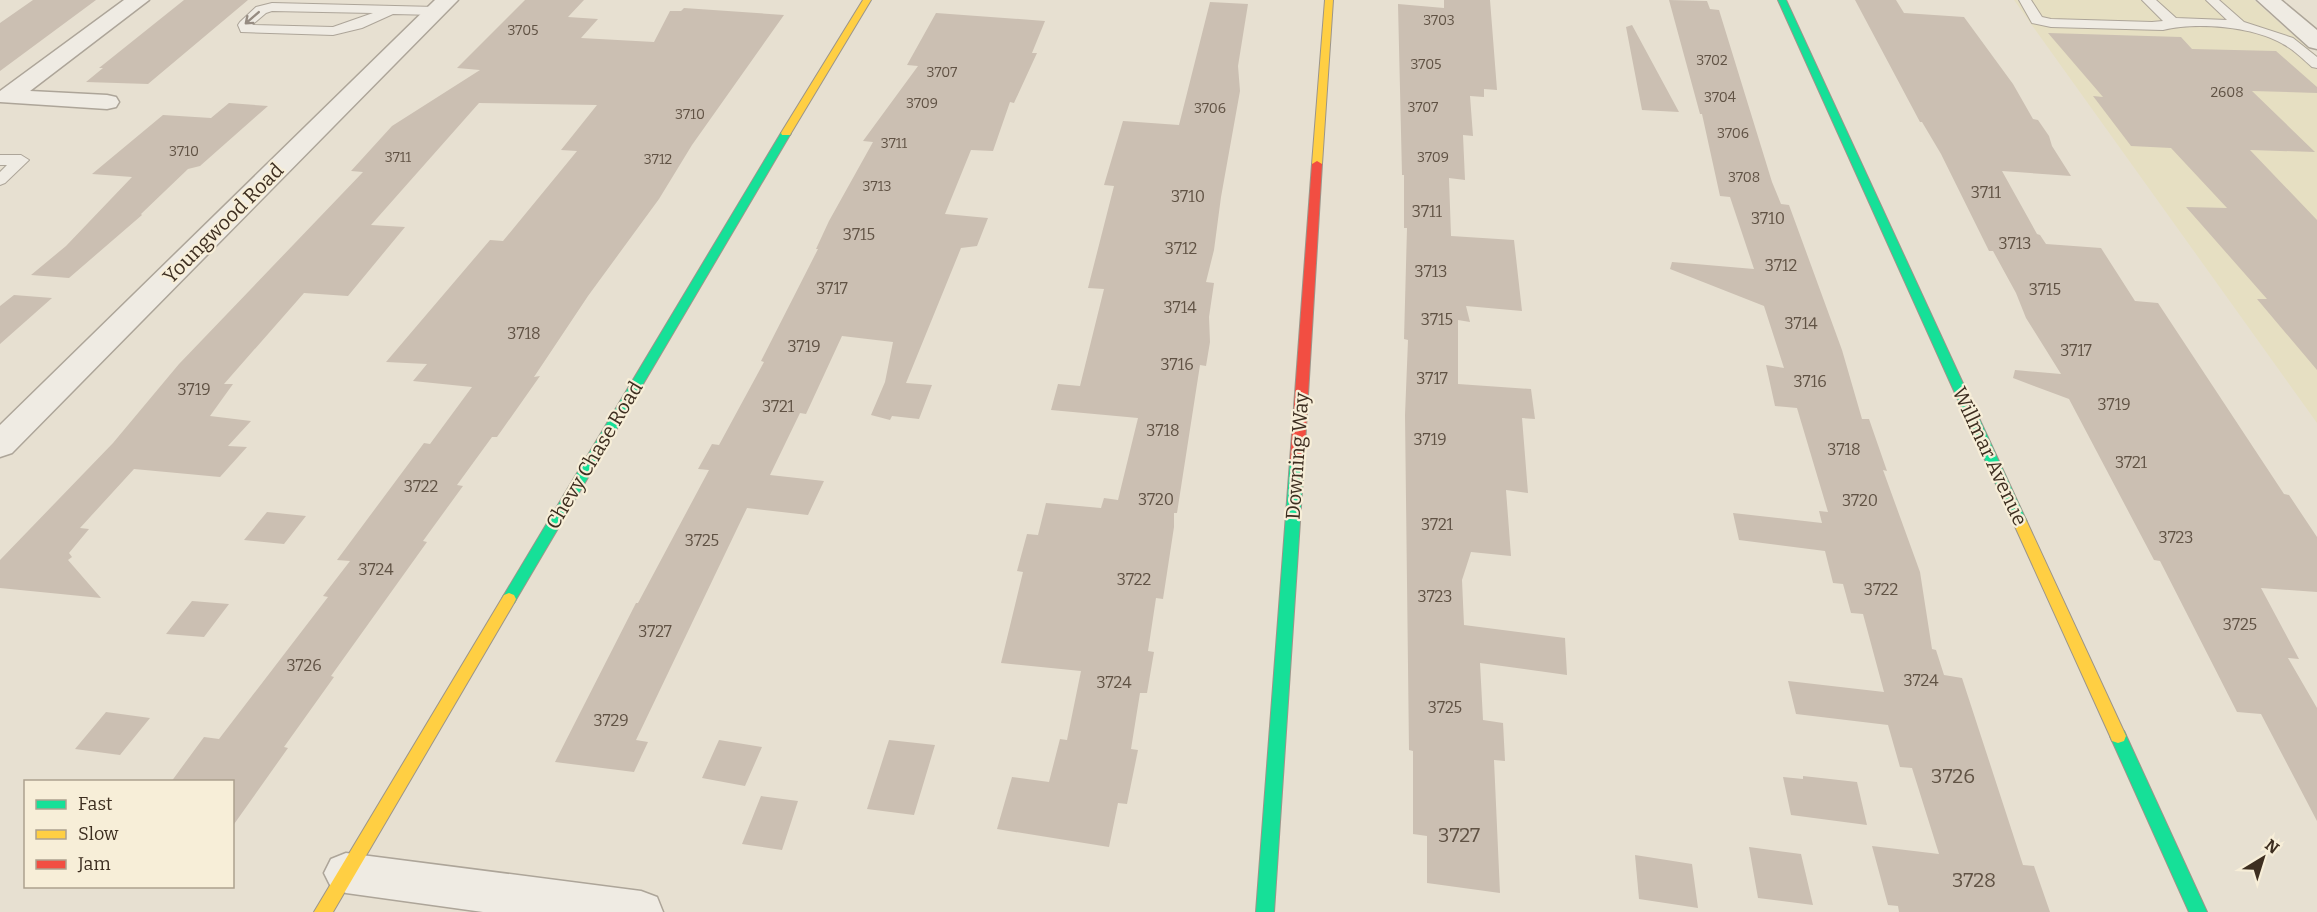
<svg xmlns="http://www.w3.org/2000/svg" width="2317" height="912" viewBox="0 0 2317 912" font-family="Bitter,serif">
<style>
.farmland{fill:#e6dfc2}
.building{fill:#cbbfb2}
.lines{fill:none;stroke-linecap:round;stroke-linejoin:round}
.lane-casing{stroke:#ada599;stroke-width:2}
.street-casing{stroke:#ada599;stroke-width:3}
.fast-casing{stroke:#9c958a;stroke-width:2}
.slow-casing{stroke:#9c958a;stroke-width:2}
.jam-casing{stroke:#9c958a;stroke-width:2}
.lane{fill:#efebe3;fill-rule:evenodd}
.street{fill:#efebe3;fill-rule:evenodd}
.fast{fill:#16e098;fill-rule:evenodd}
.slow{fill:#ffcf43;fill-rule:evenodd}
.jam{fill:#f24e42;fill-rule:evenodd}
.oneway{stroke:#968c82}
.labels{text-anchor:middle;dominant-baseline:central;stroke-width:4.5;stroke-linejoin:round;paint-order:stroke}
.far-number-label{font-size:14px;fill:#605244}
.number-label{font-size:16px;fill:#605244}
.street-label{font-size:20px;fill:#3d2e20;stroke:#f7eed8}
.near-number-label{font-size:20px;fill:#605244}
</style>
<rect width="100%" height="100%" fill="#e7e0d1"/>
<!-- farmland -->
<path class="farmland" d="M2014,0h240l63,56v367z"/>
<!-- building -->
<path class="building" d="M33,0h63l-96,71v-48z
M184,0h64l-100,84 -62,-2 17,-14h-4z
M525,0h59l-16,17 30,2 -17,19 73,4 16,-31h11l3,-3 100,7 -92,130 -33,54 -71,97 -54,81 6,-1 -43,61h-5l-35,48 6,1 -40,55 4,1 -96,134 3,1 -50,70 4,1 -56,79v-45h-61l33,-45 15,2 109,-142 -5,-1 27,-35 -13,-1 87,-117 6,1 42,-57 -59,-6 14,-17 -41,-2 104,-122 13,1 74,-90 -16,-1 36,-45 -118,-2 -108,122 34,2 -57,69 -44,-3 -80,91h9l-23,32 41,5 -23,25 19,1 -27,30 -86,-8 -54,59 9,1 -20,24 3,4 -4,3 33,38 -101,-10v-28l113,-117 66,-79 184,-192 -12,-1 41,-45 88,-56 -23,-2z
M1444,0h46l7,90 -13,-1v8l-14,-1 3,40 -10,-1 2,45 -16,-2 2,58 63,4 8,71 -56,-5 4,16 -12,-2v64l73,5 4,30 -13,-1 6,75 -22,-3 5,66 -40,-4 -9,28 2,45 101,13 2,37 -87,-12 3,57 20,3 2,38 -11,-1 6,133 -73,-10v-47l-14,-2v-83l-4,-1 -4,-335 3,-75 -4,-1 3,-111h-3v-53h-2l-4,-171 46,4z
M1669,0l38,1 3,8 9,1 53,172 9,22 8,1 53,145 20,69h7l18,52 -4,-1 37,102 12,77 4,1 8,25 18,3 61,187 11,1 16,46h-151l-1,-6 -10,-1 -16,-59 67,8 -27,-86 -12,-1 -12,-42 -92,-11 -8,-33 96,11 -21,-78 -12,-1 -8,-29 -10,-1 -8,-32 -86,-11 -6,-27 89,10 -3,-12 9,1 -31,-104 -22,-2 -9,-41 18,3 -20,-62 -94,-37 2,-7 82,7 -24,-72 -10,-1 -18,-82h-2z
M1855,0h41l8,13 60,4 49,67 20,35 5,1 11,16 3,10 19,30 -69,-5 35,63 3,1 6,9 55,4 34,53 23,2 126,191 5,1 28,42v55l-56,-4 38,71 -11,-1 29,50v113l-56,-107 -24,-2 -77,-151 -6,-1 -85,-161 -56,-21 2,-8 46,4 -35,-56 -10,-25 -23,-42h-4l-48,-97 -19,-32h-2z
M1210,2l38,2 -10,62 2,25 -19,106 -7,53 -8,32 8,1 -5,34 1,25 -4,24 -6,-1 -23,148h-3v14l-11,72 -7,-1 -8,53 6,1 -7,41h-7l-9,56 7,1 -11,54 -9,-1 -9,44 -112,-18 15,-52 37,5 11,-43 7,1 14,-69 -80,-8 22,-91 -6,-1 10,-37 11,1 8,-32 55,5 3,-10 14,2 20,-82 -87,-8 7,-26 22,2 24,-97 -16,-1 26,-102 -10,-1 19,-64 56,4z
M936,13l109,8 -13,32h5l-23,50 -4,-1 -17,49 -22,-1 -26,64 43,4 -11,28 -16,2 -55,135 26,2 -13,34 -27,-3 -2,4 -19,-5 14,-33 8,-40 -51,-6 -36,78 -6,-1 -30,62 54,6 -16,34 -61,-7 -111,232 12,2 -14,30 -79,-10 81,-159h2l71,-133 -11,-1 14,-25 7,1 45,-83 -3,-1 57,-112h-2l13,-28 44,-79 -10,-1 55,-75 -11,-1z
M1632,25l47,87 -37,-2 -16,-83z
M2048,33l133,4 11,12 84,2 41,36v6l-65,-2 63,61 -65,-2 67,70v150l-60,-71h10l-81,-92 41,1 -56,-60 -40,-2 -38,-50 10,1z
M229,103l39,3 -68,60 -12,3 -47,45 1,1 -73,63 -38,-3 35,-29 66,-69 -40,-3 71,-59 48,3z
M14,295l38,3 -52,46v-38z
M267,512l39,4 -22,28 -40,-4z
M192,601l37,3 -25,33 -38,-3z
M106,712l44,6 -30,37 -45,-6z
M719,740l43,7 -17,39 -43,-8z
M889,740l46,5 -21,70 -47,-6z
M1803,776l54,6 10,43 -76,-10 -8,-38 20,2z
M761,796l37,5 -16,49 -40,-6z
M1749,847l52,7 12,51 -55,-7z
M1635,855l57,9 6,44 -59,-9z"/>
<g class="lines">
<!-- lane casing -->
<g class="lane-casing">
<path id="lane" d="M2019,0h12l11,17 9,2 101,3 11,-1 -21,-21h14l20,18 51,2 -21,-20h13l25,22 49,16 24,19v11l-5,-1c-9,-8 -19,-18 -29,-23 -31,-18 -87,-22 -120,-14l-112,-3 -19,-4z
M272,3l164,4 6,4 -6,4 -43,-1 -31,14 -29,7 -92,-3 -3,-7 2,-3 16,-15zM272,11l101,2 -40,14 -81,-2 14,-12z
M0,155h21l8,5 -24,23 -5,2v-13l7,-7h-7z"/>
</g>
<!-- street casing -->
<g class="street-casing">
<path id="street" d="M124,0h25l-119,91 77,4 9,2 3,5 -3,5 -9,2 -107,-7v-11z
M435,0h23l-446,453 -12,4v-32z
M2257,0h24l36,30v19l-8,-2z
M346,853l295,38 16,6 6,15h-180l-137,-19 -15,-6 -7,-14 7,-14z"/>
</g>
<!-- fast casing -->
<g class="fast-casing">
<path id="fast" d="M1778,0h8l241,522 -2,4h-10l-2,-4z
M786,130l5,3 -277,470 -5,2 -5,-2 -2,-4 2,-4 277,-462z
M1297,456l7,5 -30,451h-18l34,-451z
M2118,729l6,2 83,181h-18l-79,-176 2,-5z"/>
</g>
<!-- slow casing -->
<g class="slow-casing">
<path id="slow" d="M863,0h8l-80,133 -1,2h-8l-1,-2z
M1325,0h8l-11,164 -5,3 -5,-3z
M2020,517l5,1 2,4 99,214 -2,5 -6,2 -6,-2 -2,-5 -97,-214 2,-4z
M509,593l5,2 2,4 -2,4 -181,309h-19l190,-317z"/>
</g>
<!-- jam casing -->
<g class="jam-casing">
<path id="jam" d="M1317,161l5,3 -18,297 -7,5 -7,-5 22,-297z"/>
</g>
<!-- lane -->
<use href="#lane" class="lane"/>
<!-- street -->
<use href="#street" class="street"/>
<!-- fast -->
<use href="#fast" class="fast"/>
<!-- slow -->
<use href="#slow" class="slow"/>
<!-- jam -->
<use href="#jam" class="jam"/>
</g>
<!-- one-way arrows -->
<defs><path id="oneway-shaft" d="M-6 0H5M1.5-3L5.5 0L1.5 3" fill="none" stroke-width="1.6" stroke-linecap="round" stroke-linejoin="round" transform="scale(1.5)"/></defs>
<use class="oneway" href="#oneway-shaft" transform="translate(252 18) rotate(139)"/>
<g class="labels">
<!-- far-number labels -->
<g class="far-number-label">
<text x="1439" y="20">3703</text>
<text x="523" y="30">3705</text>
<text x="1712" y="60">3702</text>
<text x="1426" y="64">3705</text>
<text x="942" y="72">3707</text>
<text x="2227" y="92">2608</text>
<text x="1720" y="97">3704</text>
<text x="922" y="103">3709</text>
<text x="1423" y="107">3707</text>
<text x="1210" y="108">3706</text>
<text x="690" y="114">3710</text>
<text x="1733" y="133">3706</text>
<text x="894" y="143">3711</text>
<text x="184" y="151">3710</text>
<text x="398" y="157">3711</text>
<text x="1433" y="157">3709</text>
<text x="658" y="159">3712</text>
<text x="1744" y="177">3708</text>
<text x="877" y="186">3713</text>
</g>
<!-- number labels -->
<g class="number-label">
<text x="1986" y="192">3711</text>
<text x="1188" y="196">3710</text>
<text x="1427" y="211">3711</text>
<text x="1768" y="218">3710</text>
<text x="859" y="234">3715</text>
<text x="2015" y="243">3713</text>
<text x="1181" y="248">3712</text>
<text x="1781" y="265">3712</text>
<text x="1431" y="271">3713</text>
<text x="832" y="288">3717</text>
<text x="2045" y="289">3715</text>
<text x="1180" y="307">3714</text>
<text x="1437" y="319">3715</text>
<text x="1801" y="323">3714</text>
<text x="524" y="333">3718</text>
<text x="804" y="346">3719</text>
<text x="2076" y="350">3717</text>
<text x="1177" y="364">3716</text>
<text x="1432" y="378">3717</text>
<text x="1810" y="381">3716</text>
<text x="194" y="389">3719</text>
<text x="2114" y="404">3719</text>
<text x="778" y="406">3721</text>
<text x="1163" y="430">3718</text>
<text x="1430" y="439">3719</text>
<text x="1844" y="449">3718</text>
<text x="2131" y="462">3721</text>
<text x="421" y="486">3722</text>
<text x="1156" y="499">3720</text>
<text x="1860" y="500">3720</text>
<text x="1437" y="524">3721</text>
<text x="2176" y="537">3723</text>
<text x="702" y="540">3725</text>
<text x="376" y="569">3724</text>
<text x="1134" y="579">3722</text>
<text x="1881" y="589">3722</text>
<text x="1435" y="596">3723</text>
<text x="2240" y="624">3725</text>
<text x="655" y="631">3727</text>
<text x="304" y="665">3726</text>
<text x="1921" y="680">3724</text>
<text x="1114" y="682">3724</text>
<text x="1445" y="707">3725</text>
<text x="611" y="720">3729</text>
</g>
<!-- street labels -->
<g class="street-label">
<text transform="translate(223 223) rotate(-45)">Youngwood Road</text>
<text transform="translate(594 455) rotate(-59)">Chevy Chase Road</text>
<text transform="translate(1297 456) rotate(-86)">Downing Way</text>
<text transform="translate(1990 456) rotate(65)">Willmar Avenue</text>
</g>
<!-- near-number labels -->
<g class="near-number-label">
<text x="1953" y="776">3726</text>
<text x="1459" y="835">3727</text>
<text x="1974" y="880">3728</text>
</g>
</g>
<!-- legend -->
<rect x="24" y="780" width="210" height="108" fill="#f7eed8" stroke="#ada18e" stroke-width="1.5"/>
<rect x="36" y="800" width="30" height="9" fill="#16e098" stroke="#ada18e" stroke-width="1.5"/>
<text x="78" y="810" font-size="18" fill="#3d2e20">Fast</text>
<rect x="36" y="830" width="30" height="9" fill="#ffcf43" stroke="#ada18e" stroke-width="1.5"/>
<text x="78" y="840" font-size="18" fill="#3d2e20">Slow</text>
<rect x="36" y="860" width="30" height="9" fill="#f24e42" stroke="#ada18e" stroke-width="1.5"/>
<text x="78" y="870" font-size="18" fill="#3d2e20">Jam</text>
<!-- north arrow -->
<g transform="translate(2263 858) rotate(38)" stroke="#f7eed8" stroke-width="4.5" paint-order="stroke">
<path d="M0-4.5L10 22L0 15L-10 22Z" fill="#3d2e20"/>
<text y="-9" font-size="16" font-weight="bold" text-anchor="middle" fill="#3d2e20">N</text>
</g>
</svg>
